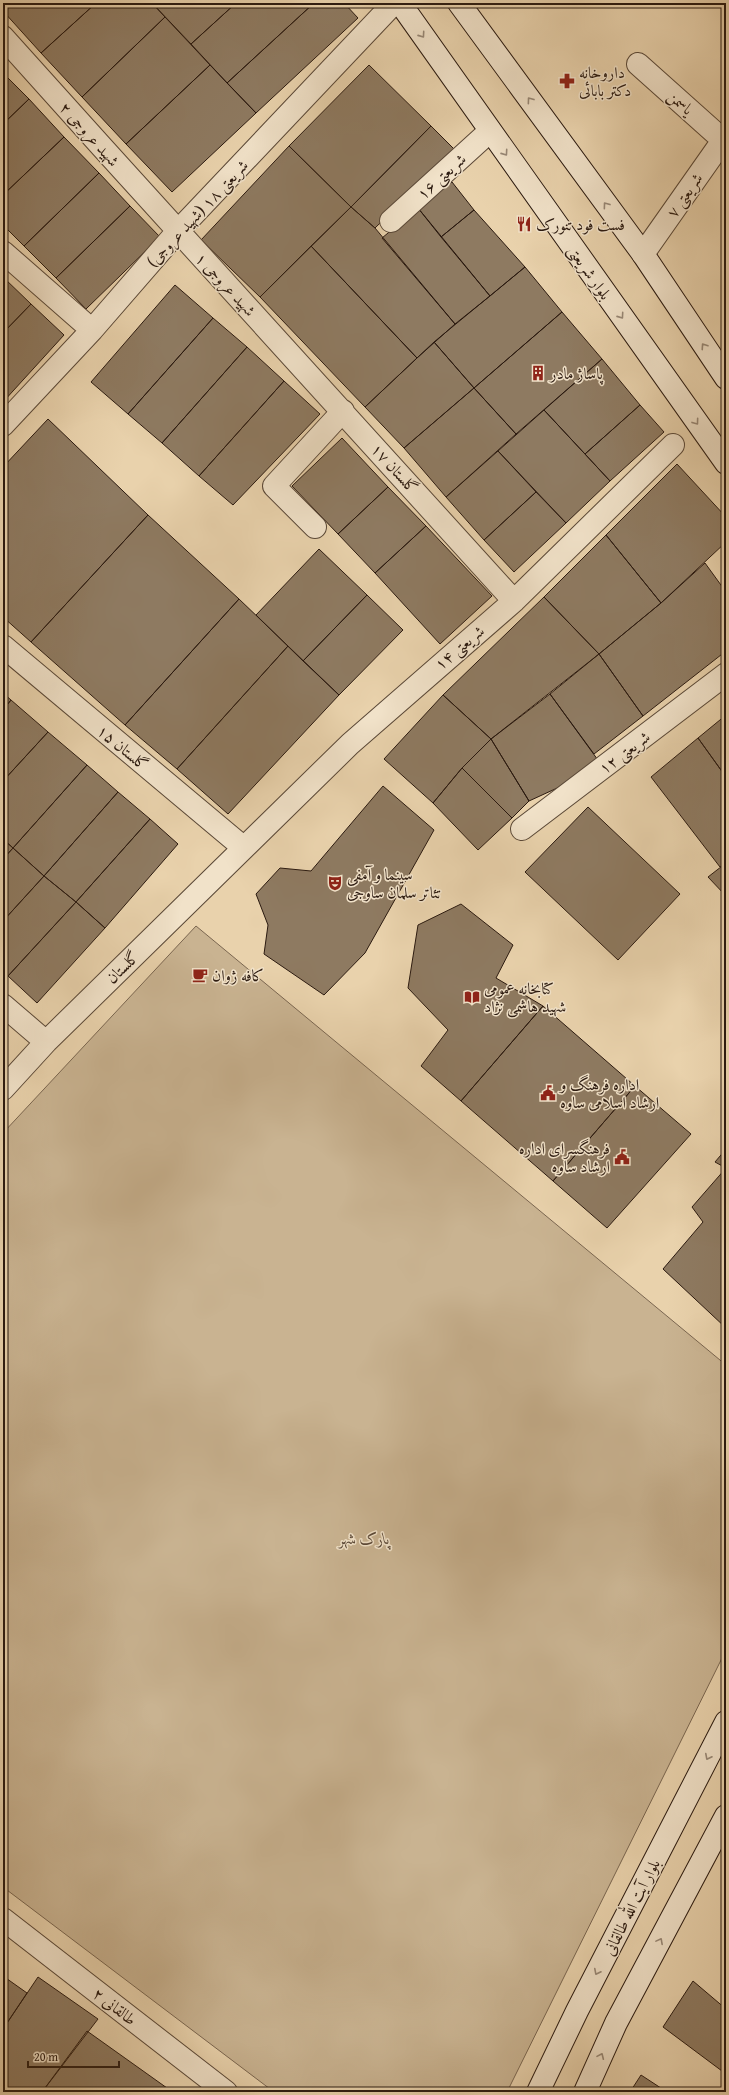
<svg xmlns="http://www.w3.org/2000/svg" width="729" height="2095" viewBox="0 0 729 2095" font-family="'Gentium Book Plus',Amiri,serif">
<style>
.green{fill:#c9b391;stroke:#7a6650}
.building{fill:#8e7a61;stroke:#2b1a10}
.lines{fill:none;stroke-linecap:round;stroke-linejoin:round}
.minor-casing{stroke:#5a4837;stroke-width:24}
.secondary-casing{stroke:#2b1a10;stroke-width:24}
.minor{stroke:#f1e2c9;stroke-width:22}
.secondary{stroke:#f1e2c9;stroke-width:22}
.oneway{stroke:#988876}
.labels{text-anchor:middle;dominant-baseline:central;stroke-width:3;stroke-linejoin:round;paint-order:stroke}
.poi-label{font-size:16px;fill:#2b1a10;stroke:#f1e2c9;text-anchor:start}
.street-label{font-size:16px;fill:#2b1a10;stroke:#f1e2c9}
.park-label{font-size:16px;font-style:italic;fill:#5a4837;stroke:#f1e2c9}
</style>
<rect width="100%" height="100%" fill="#e9d2ac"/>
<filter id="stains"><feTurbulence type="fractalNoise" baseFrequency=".005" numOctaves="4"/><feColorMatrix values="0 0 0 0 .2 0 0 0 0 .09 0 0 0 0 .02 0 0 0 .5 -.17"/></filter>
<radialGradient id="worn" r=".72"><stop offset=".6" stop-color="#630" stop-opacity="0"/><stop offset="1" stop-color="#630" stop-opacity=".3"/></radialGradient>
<!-- green -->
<path class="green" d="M196,926l530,439v285l-219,442h-233l-271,-205v-754z"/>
<!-- building -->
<path class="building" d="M9,3h87l-55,50 -38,-42v-3z
M96,3h56l13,14 -83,80 -41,-44z
M152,3h84l-45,41z
M236,3h78l-87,80 -36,-39z
M314,3h30l14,15 -102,95 -29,-30z
M165,17l45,48 -84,79 -44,-47z
M210,65l46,48 -84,79 -46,-48z
M369,65l62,61 -80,81 -62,-61z
M3,73l26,26 -26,25z
M29,99l35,38 -61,58v-71z
M431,126l24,24 -80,78 -24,-21z
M64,137l35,36 -75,73 -21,-21v-30z
M289,146l62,61 -91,90 -59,-57z
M99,173l31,33 -74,72 -32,-32z
M452,182l22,28 -33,27 -23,-29z
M130,206l30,31 -74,72 -30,-31z
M351,207l24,21 80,96 -38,34 -106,-112z
M418,208l72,88 -35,28 -73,-86z
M474,210l51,57 -35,29 -49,-59z
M311,246l106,112 -52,49 -105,-110z
M525,267l37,45 -88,76 -40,-46z
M3,277l28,27 -28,29z
M175,285l38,33 -85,96 -37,-32z
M31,304l33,31 -61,67v-69z
M562,312l40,47 -86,75 -42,-46z
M213,318l34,29 -85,96 -34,-29z
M434,342l40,46 -70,60 -39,-41z
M247,347l37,34 -85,95 -37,-33z
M602,359l38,46 -55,49 -41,-44z
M284,381l36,33 -87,91 -34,-29z
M474,388l42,46 -70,63 -42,-49z
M640,405l24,27 -54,49 -25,-27z
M544,410l66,71 -44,42 -68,-72z
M48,419l100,96 -117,127 -28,-25v-150z
M342,438l46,49 -50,47 -46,-48z
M498,451l38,41 -52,48 -38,-43z
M677,464l49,53v25l-65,61 -55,-68z
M388,487l38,39 -51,47 -37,-39z
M536,492l30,31 -52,49 -30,-32z
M148,515l91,84 -114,126 -94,-83z
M426,526l66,70 -52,48 -65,-71z
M606,535l55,68 -62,51 -55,-57z
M319,549l48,46 -64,66 -47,-46z
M705,563l21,29v59l-83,65 -44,-62 62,-51z
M367,595l36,35 -64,65 -36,-34z
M544,597l55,57 -108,85 -48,-44z
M239,599l49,47 -111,123 -52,-44z
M288,646l51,49 -111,119 -51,-45z
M599,654l44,62 -49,38 -44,-60z
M3,693l8,7 -8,10z
M550,694l53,73 -74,34 -38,-62z
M443,695l48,44 -29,29 -29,35 -49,-44z
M11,700l37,32 -45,49v-71z
M726,715v62l-28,-39z
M48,732l39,33 -74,83 -10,-9v-58z
M698,738l28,39v86l-6,4 -69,-90z
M491,739l38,62 -17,17 -50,-50z
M87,765l31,27 -74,84 -31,-28z
M462,768l50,50 -34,32 -45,-47z
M383,786l51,44 -69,123 -41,42 -60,-41 4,-29 -12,-31 24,-26 31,3z
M118,792l32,27 -74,83 -32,-26z
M588,807l92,87 -62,66 -93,-88z
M150,819l28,25 -73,84 -29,-26z
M3,839l10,9 -10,11z
M13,848l31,28 -41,45v-62z
M726,863v33l-18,-19z
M44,876l32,26 -68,74 -5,-5v-50z
M76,902l29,26 -68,75 -29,-27z
M461,904l52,41 -17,33 47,28 -82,95 -40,-35 27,-36 -40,-42 10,-63z
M543,1006l92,80 -82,95 -92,-80z
M635,1086l56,48 -84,94 -54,-47z
M726,1149v179l-63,-59 40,-47 -11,-15 34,-39 -11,-6z
M3,1976l24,17 -24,36z
M38,1977l60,42 -56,73h-35l-4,-3v-60z
M693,1981l33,28v65l-63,-47z
M87,2031l80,57 -4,4h-121z
M641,2075l26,17h-37z"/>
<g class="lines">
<!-- minor casing -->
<g class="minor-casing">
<path id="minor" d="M3,37c169,189 341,375 511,564
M638,64l85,76
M391,221l99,-90
M3,252l89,78
M643,254l83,-118
M3,425l89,-95 85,-98 217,-229
M315,527l-41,-41 69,-75
M3,646l241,202
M522,829l204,-155
M3,1005l43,37
M3,1089l43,-47 304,-298 164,-143 159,-156
M3,1919l223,173"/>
</g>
<!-- secondary casing -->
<g class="secondary-casing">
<path id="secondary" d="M400,3l326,460
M459,3l184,251 83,124
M538,2092l39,-81 149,-289
M585,2092l31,-69 110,-207"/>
</g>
<!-- minor -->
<use href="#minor" class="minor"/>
<!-- secondary -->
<use href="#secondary" class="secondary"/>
</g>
<!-- one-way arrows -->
<defs><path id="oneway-chevron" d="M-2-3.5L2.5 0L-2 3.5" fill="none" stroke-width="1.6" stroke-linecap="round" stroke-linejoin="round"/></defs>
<g class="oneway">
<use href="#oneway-chevron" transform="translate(422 35) rotate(55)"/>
<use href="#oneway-chevron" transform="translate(530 100) rotate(-126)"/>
<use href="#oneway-chevron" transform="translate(505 153) rotate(55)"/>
<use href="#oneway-chevron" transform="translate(606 205) rotate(-126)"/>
<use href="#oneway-chevron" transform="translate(621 316) rotate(55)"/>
<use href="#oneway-chevron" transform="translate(704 346) rotate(-124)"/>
<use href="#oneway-chevron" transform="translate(696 422) rotate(54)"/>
<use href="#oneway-chevron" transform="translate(708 1757) rotate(117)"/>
<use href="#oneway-chevron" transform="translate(660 1941) rotate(-62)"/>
<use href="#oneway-chevron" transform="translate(597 1972) rotate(117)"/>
<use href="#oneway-chevron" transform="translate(601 2056) rotate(-66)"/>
</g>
<!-- icons -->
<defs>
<g id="pharmacy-bare" transform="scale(1.2)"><path d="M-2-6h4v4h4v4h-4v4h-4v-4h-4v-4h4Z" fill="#8f2418" stroke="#f1e2c9" stroke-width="2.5" paint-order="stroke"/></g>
<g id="restaurant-bare" transform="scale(1.2)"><path d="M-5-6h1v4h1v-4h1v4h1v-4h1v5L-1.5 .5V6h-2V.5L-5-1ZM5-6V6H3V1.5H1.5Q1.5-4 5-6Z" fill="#8f2418" stroke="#f1e2c9" stroke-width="2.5" paint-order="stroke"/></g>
<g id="building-bare" transform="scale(1.2)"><path d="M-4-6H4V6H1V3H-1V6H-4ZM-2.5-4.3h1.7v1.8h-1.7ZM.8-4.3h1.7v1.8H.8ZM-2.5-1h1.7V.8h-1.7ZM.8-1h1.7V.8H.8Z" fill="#8f2418" stroke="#f1e2c9" stroke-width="2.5" paint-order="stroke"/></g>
<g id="theatre-bare" transform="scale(1.2)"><path d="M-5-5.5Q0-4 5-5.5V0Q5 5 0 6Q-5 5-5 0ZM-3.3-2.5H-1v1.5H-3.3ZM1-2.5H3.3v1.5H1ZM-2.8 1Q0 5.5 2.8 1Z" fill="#8f2418" stroke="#f1e2c9" stroke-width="2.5" paint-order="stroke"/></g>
<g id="cafe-bare" transform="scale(1.2)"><path d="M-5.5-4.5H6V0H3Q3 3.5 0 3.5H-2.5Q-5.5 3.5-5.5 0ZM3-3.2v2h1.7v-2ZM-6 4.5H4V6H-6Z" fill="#8f2418" stroke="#f1e2c9" stroke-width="2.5" paint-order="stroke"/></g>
<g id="library-bare" transform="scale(1.2)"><path d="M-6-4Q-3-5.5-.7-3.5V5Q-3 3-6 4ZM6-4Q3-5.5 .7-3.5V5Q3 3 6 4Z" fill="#8f2418" stroke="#f1e2c9" stroke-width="2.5" paint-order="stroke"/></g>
<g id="civic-bare" transform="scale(1.2)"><path d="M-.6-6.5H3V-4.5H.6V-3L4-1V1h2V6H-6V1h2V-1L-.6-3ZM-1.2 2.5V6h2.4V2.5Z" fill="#8f2418" stroke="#f1e2c9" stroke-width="2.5" paint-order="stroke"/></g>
</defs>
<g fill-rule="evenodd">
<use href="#pharmacy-bare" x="567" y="81"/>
<use href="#restaurant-bare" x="524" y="224"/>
<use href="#building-bare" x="538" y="373"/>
<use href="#theatre-bare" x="335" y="883"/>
<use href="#cafe-bare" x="200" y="975"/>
<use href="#library-bare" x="472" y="997"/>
<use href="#civic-bare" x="548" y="1093"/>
<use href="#civic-bare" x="622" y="1157"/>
</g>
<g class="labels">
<!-- poi labels -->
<g class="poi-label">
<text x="579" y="72">داروخانه<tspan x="579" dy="18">دکتر بابائی</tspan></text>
<text x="536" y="224">فست فود تنورک</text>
<text x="550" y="373">پاساژ مادر</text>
<text x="347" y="874">سینما و آمفی<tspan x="347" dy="18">تئاتر سلمان ساوجی</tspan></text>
<text x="212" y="975">کافه ژوان</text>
<text x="484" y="988">کتابخانه عمومی<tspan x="484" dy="18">شهید هاشمی نژاد</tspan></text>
<text x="560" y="1084">اداره فرهنگ و<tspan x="560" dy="18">ارشاد اسلامی ساوه</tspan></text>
<text x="610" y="1148" text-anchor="end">فرهنگسرای اداره<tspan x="610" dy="18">ارشاد ساوه</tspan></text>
</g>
<!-- street labels -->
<g class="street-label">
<text transform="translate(681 102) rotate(42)">یاسمن</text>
<text transform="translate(90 134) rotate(48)">شهید عروجی ۲</text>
<text transform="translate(441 176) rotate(-42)">شریعتی ۱۶</text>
<text transform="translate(684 195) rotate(-55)">شریعتی ۷</text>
<text transform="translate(197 213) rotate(-47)">شریعتی ۱۸ (شهید عروجی)</text>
<text transform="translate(590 272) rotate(55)">بلوار شریعتی</text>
<text transform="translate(226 284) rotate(47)">شهید عروجی ۱</text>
<text transform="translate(395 468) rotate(48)">گلستان ۱۷</text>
<text transform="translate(459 647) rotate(-40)">شریعتی ۱۴</text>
<text transform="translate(123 747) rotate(40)">گلستان ۱۵</text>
<text transform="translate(624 752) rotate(-37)">شریعتی ۱۲</text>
<text transform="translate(122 967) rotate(-44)">گلستان</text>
<text transform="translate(631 1907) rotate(-63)">بلوار آیت الله طالقانی</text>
<text transform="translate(115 2006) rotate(38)">طالقانی ۲</text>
</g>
<!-- park labels -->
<g class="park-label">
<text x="364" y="1538">پارک شهر</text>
</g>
</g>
<!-- margin -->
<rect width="729" height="2095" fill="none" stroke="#e9d2ac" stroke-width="16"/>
<rect x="4" y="4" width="721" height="2087" fill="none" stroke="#2b1a10" stroke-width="2"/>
<rect x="8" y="8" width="713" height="2079" fill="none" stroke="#2b1a10"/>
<!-- scale -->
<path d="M28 2061v6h91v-6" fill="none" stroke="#2b1a10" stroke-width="2"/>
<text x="34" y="2061" font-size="12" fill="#2b1a10" stroke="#f1e2c9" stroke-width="3" paint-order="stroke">20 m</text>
<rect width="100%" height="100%" filter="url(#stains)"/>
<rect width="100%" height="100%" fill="url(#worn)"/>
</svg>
